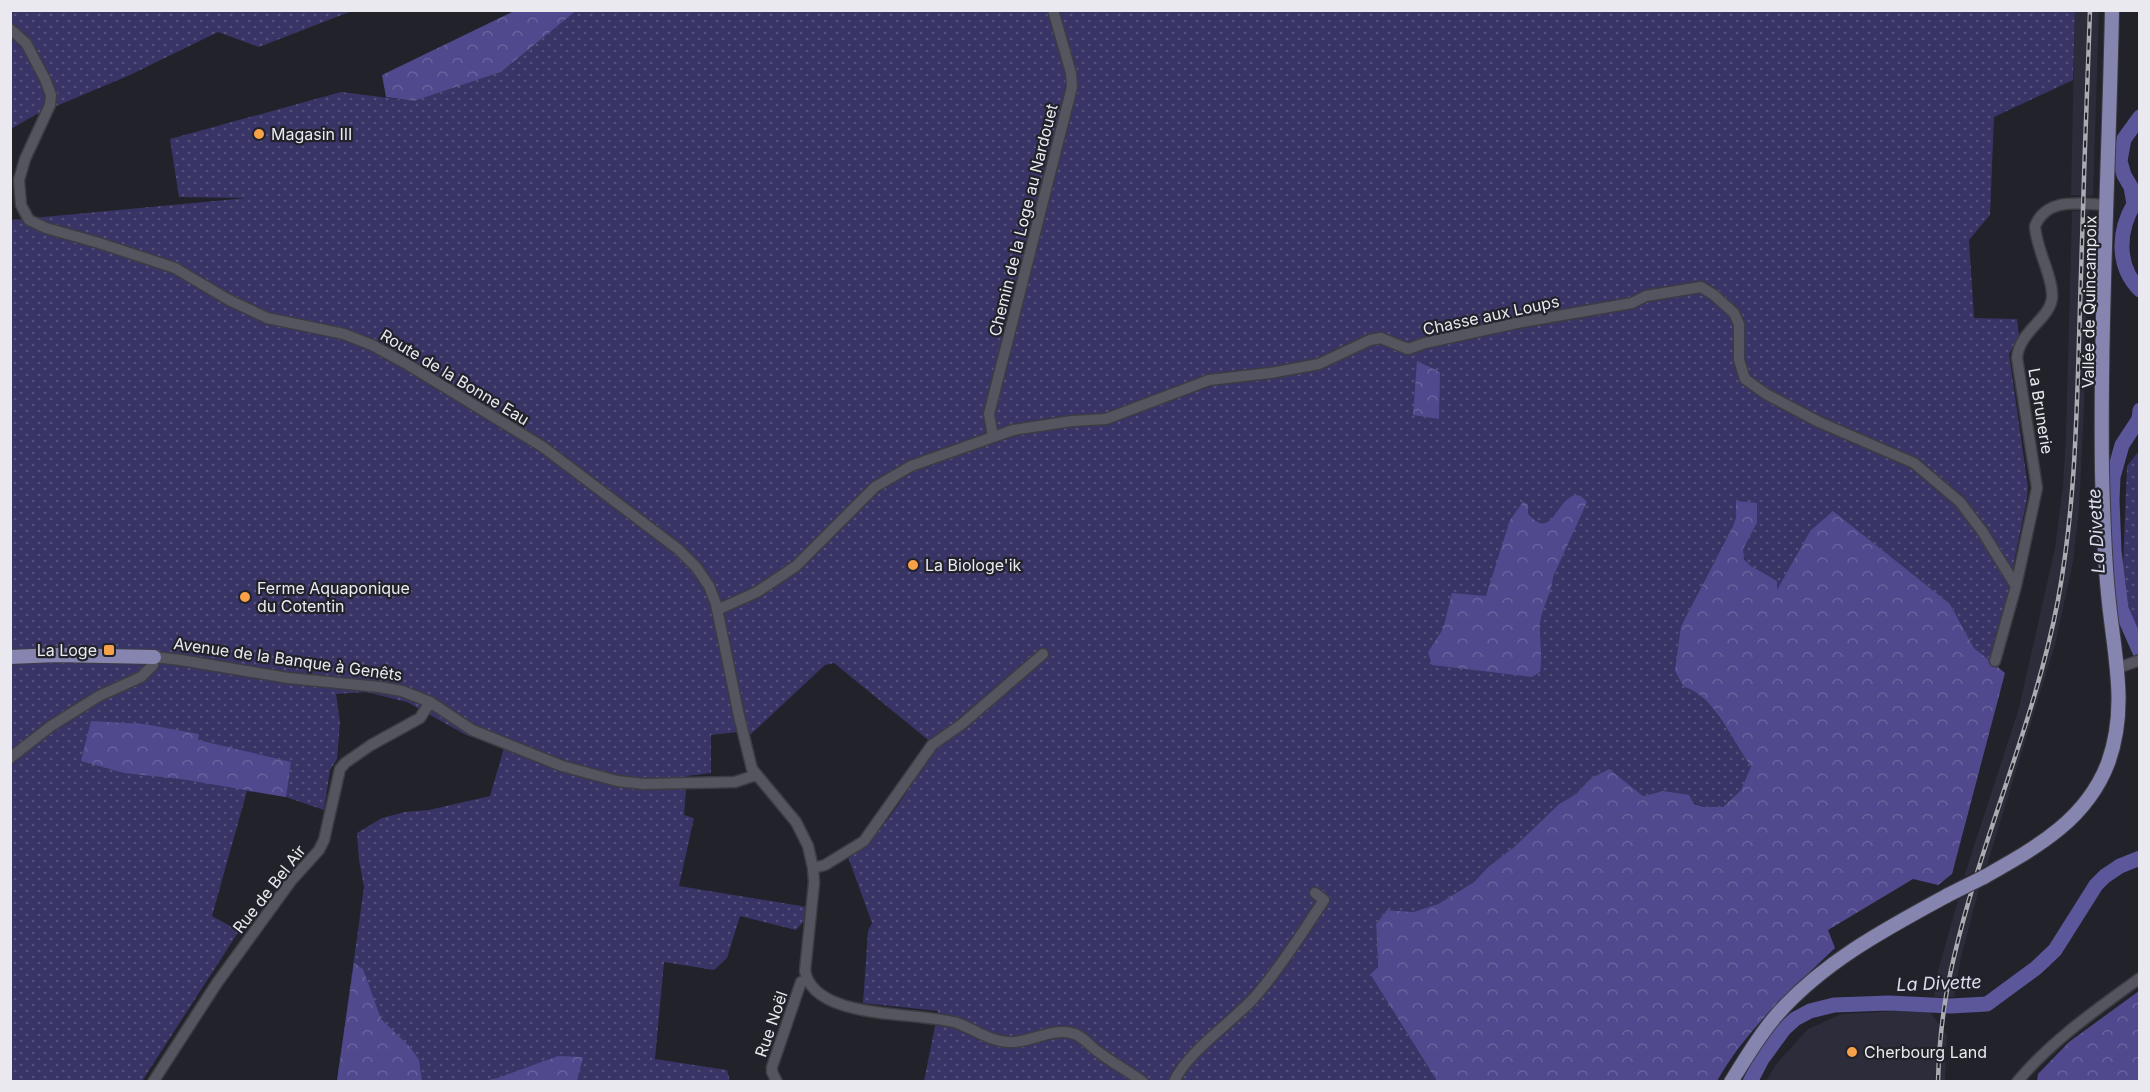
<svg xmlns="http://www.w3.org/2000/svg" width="2150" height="1092" viewBox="0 0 2150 1092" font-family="Inter,sans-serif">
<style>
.built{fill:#2c2c3a}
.grass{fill:url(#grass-dots)}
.forest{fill:url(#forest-crowns)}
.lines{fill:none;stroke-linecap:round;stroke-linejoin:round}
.river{stroke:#5c569b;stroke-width:15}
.minor-casing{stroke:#3d3c43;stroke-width:13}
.major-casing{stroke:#3d3c43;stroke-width:16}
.minor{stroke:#55555f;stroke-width:10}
.major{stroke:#8685b0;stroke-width:14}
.rail-casing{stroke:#ababb2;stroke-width:4.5}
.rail{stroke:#22222b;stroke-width:2;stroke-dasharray:7;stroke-linecap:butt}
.major-bridge-casing{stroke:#3d3c43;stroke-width:16;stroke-linecap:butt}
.major-bridge{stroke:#8685b0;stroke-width:14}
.poi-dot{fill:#f7a149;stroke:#22222b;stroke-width:2}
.labels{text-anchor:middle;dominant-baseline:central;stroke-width:4.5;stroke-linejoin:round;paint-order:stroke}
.poi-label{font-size:16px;fill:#e9e9ef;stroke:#22222b;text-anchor:start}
.street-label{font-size:16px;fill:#e9e9ef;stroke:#22222b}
.water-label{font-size:18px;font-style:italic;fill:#ddddf1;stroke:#22222b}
</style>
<defs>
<pattern id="grass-dots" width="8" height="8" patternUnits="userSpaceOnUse" patternTransform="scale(1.5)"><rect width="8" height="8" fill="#383465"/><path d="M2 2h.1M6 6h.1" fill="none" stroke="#55517b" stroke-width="1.8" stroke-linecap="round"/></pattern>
<pattern id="forest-crowns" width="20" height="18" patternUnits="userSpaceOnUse" patternTransform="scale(1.5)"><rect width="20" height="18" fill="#50498d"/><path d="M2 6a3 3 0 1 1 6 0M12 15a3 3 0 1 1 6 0" fill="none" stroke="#69639d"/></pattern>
</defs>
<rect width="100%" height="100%" fill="#22222b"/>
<!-- built -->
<path class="built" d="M2075,11h24l-6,185 -22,-1z
M2089,210l-5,199 -5,101 -6,52 -18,83 -68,220 -23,12 55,-169 36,-160 8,-62 3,-51 6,-224z
M1979,889l-18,68 -7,40h-20l2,-19 22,-78z
M1896,1011l34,1 17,23 -2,46h-179l11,-18 31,-34 34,-15z"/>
<!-- grass -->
<path class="grass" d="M11,11h341l-93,36 -41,-15 -88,43 -95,40 -24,14z
M576,11h1499l-2,69 -79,37 -4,98 -21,25 5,78 43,1 2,17 -10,18 19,133 -1,12 -13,63 -3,29 -20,72 -17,-15 -24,-44 -140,-73 -33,60v-10c-11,-6 -37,-16 -34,-32 1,-8 10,-18 14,-26l-21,-22v16l-3,9 -52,100 3,61c31,9 48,56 67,79l-10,24 -18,17h-19l-41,-16 -20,5 -28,-21 -25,4 -14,15 -17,10 -45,43 -26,20 -14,15 -36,22 -25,8 -26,-2 -11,14 2,45 -8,5 67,107h-513l14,-70 -75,-8 5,-72 4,-8 -24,-66c38,-24 60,-69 85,-106l-6,-12 -93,-76 -9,2 -75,70 -12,-3 -27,3v38l-24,3 -3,39 10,3 -15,68 128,21 -1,12 -10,11 -56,-14 -13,42 -13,12 -50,-8 -9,97 72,11 3,11h-393l27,-194 -5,-27 -2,-27 25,-15 23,-6 24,-2 61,-14 14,-48 -38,-13 -59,-33 -41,-10 -30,2 4,28 -3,37 -7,11 -6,40 -38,-13 -39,-6 -35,125 27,15 -97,150 -131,1v-862l236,-22 -68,-1 -9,-58 171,-47 73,9 87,-29z
M2139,451v202l-17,-61 5,-126z"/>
<!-- forest -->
<path class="forest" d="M514,11h62l-75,61 -87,29 -28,-4 -4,-22z
M1417,361l23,11 -1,47 -26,-4z
M1576,495l5,1 6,6 -34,75c-1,16 -11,30 -13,46 -1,16 3,32 0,49l-8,5 -100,-12 -4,-13 15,-23 9,-36 34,3 24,-76 13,-18 5,2v10c25,28 27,-15 48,-19z
M1736,501l21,2v20l-14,26 1,10 7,7 26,15v9l33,-59 23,-20 117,93 24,44 31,25 -53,201 -14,11 -25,-6 -85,51 7,18c-45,43 -87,79 -118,133h-280l-67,-107 8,-6 -2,-44 11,-14 26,2 25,-8 36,-22 14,-15 26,-20 45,-43 17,-10 14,-15 19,-10 34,27 20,-5 26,4 5,9 10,3h19l18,-17 10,-24c-19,-24 -36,-70 -67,-79l-9,-16 6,-45 52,-100 3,-9z
M91,721l53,3 55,10 -1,6 93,22 -5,35 -105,-18 -57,-6 -43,-12z
M354,963l9,6 18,50 29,28 9,13 3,21h-85z
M2139,991v90h-102l1,-7 31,-32z
M558,1056l25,1 -6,24h-94l15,-3z"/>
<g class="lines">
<!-- river -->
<path class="river" d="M2140,117l-16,22 -4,22 4,14 7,12 3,17c-16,27 -18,62 6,86
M2140,410l-1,9 -17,26 -9,32 -1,23 2,51 7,58 19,43
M1750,1082l12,-23 22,-30 11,-10 15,-8 24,-6 55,-2 62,3 36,-2 49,-36 19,-18 41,-65 9,-9 15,-10 20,-8"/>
<!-- minor casing -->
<g class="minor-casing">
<path id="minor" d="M10,29l16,14 19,36 6,16 -1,10 -25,54 -6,21 2,25 8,15 17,8 53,15 76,25 54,32 38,18 77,16 28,11 33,18 138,84 135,102 18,18 13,19 7,18 23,112 13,53 44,53 12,24 5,22 1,15 -9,88c9,50 113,40 152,52 17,6 32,18 51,19 21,2 41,-14 63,-9 11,2 17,11 26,18 14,11 31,20 46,31
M993,437l-4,-23 83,-327 -1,-14 -18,-63
M717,610l40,-18 39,-26 79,-79 36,-21 102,-36 59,-9 34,-2 103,-39 61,-7 49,-9 51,-24 11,-2 27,11 17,-6 92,-20 115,-20 14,-7 55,-9 13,8 20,18 5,11v36l6,19 21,15 53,28 95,41 46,39 22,29 34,55
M1995,661l21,-75 21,-98 -20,-130c2,-27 33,-39 35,-60 2,-19 -16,-49 -17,-72 12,-30 47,-22 73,-21
M2118,668l22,-8
M10,758l41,-32 48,-30 42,-19 12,-12 1,-8 27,3 107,18 91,9 23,4 28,11 42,28 90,36 55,15 27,3 91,-2 21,-7
M813,868l12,-3 39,-24 68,-96 30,-21 81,-70
M153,1082l64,-99 74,-102 28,-31 5,-10 16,-71 5,-6 26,-18 49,-27 10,-16
M777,1082l-5,-10v-5l29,-85 6,-2
M1174,1082c13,-30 57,-59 80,-84 26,-30 48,-65 70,-98l-9,-7
M2017,1082c35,-42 79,-72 123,-104"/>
</g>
<!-- major casing -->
<g class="major-casing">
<path id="major" d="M10,657l46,-2 98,2
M1984,877c51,-29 102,-56 124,-114 21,-57 5,-112 0,-170 -4,-40 -5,-81 -6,-121 -2,-154 7,-308 10,-462
M1731,1082c14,-23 27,-45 44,-65 46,-54 112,-89 173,-122"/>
</g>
<!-- minor -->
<use href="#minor" class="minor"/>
<!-- major -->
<use href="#major" class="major"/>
<!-- rail casing -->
<g class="rail-casing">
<path id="rail" d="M1938,1082c1,-42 6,-84 16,-125 28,-121 81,-235 104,-357 18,-97 19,-196 22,-294 3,-99 6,-197 10,-296"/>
</g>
<!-- rail -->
<use href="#rail" class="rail"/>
<!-- major-bridge casing -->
<g class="major-bridge-casing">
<path id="major-bridge" d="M1948,895l36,-18"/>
</g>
<!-- major-bridge -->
<use href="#major-bridge" class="major-bridge"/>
</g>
<!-- markers -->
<g class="poi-dot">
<circle cx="259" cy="134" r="6"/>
<circle cx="913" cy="565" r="6"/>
<circle cx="245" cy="597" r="6"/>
<rect x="103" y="644" width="12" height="12" rx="3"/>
<circle cx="1852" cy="1052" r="6"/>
</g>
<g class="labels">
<!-- poi labels -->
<g class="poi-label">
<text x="271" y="134">Magasin III</text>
<text x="925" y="565">La Biologe'ik</text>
<text x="257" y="588">Ferme Aquaponique<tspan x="257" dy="18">du Cotentin</tspan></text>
<text x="97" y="650" text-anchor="end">La Loge</text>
<text x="1864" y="1052">Cherbourg Land</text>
</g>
<!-- street labels -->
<g class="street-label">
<text transform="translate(1023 220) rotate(-76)">Chemin de la Loge au Nardouet</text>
<text transform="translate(2089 302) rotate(-89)">Vallée de Quincampoix</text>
<text transform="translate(1491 315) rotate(-12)">Chasse aux Loups</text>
<text transform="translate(455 377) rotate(31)">Route de la Bonne Eau</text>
<text transform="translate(2041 411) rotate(81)">La Brunerie</text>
<text transform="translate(288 659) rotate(8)">Avenue de la Banque à Genêts</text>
<text transform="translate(269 889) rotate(-52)">Rue de Bel Air</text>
<text transform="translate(771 1024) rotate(-71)">Rue Noël</text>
</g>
<!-- water labels -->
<g class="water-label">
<text transform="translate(2096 531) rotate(-93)">La Divette</text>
<text transform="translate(1939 983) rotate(-2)">La Divette</text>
</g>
</g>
<!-- border -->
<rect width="2150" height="1092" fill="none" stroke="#e9e9ef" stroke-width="24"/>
</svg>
